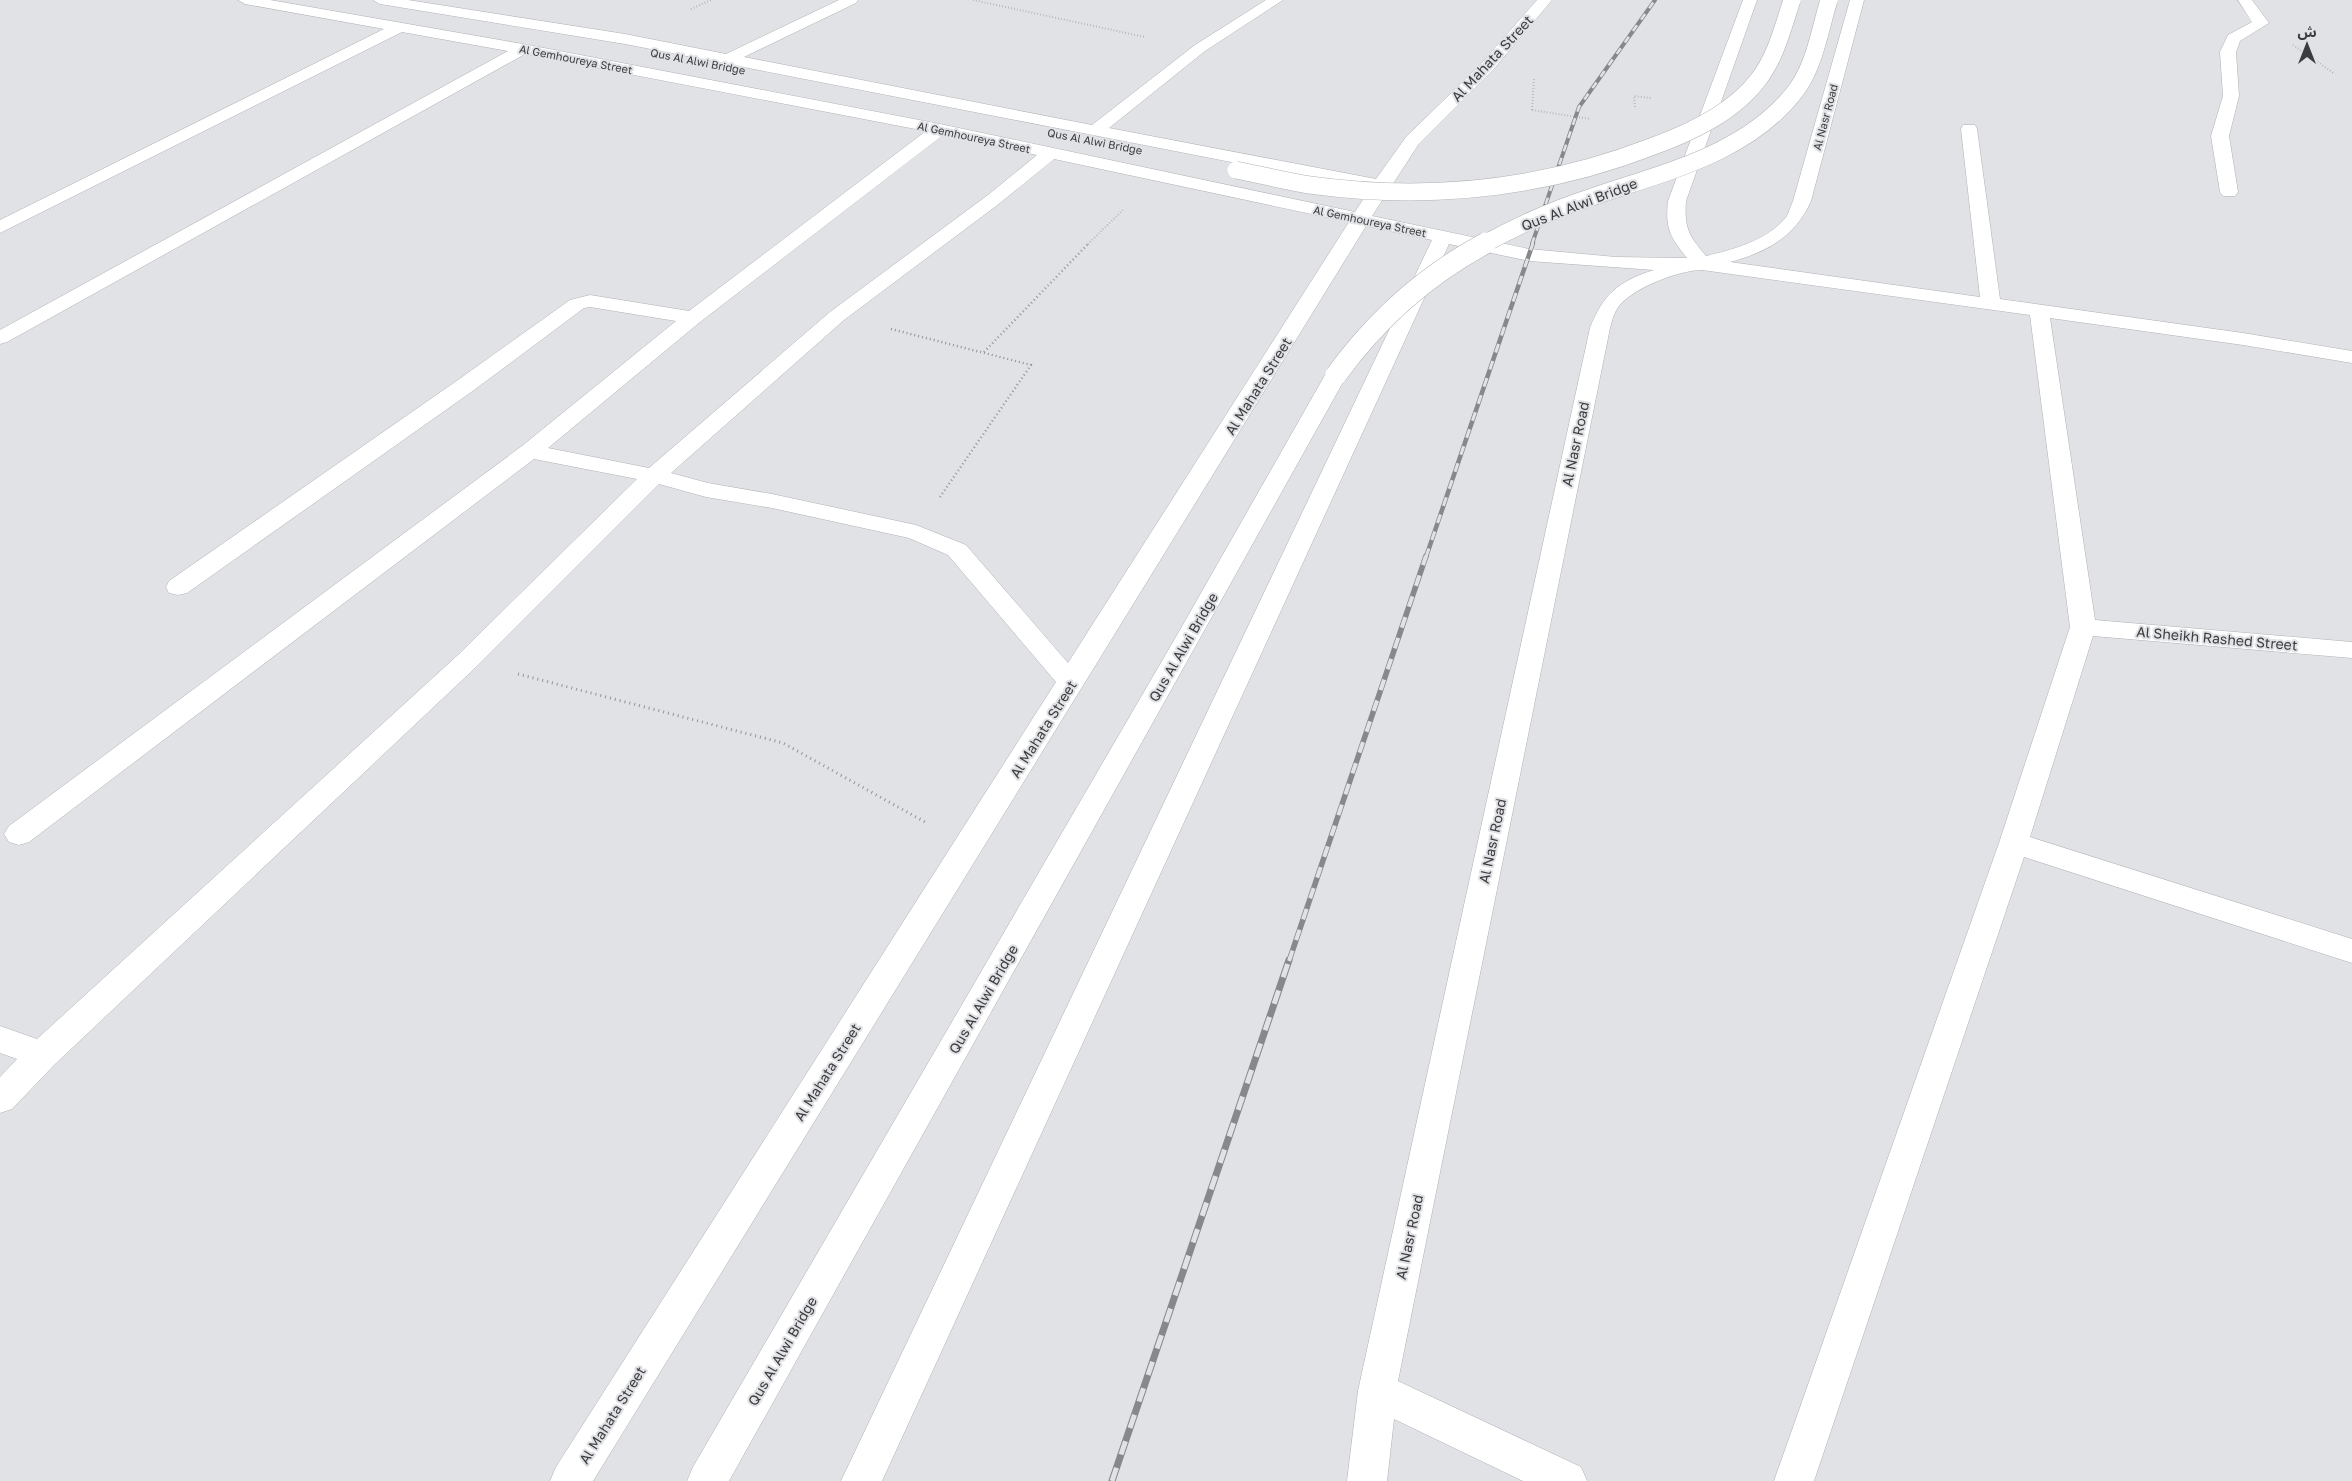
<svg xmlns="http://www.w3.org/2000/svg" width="2352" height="1481" viewBox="0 0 2352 1481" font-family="'Golos Text','Noto Sans Arabic',sans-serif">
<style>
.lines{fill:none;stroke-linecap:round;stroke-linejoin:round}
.minor-casing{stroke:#b0b1b5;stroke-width:1}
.path-far2{stroke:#939497;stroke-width:2;stroke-dasharray:0.5 2.5;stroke-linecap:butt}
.path-far1{stroke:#939497;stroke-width:2.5;stroke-dasharray:1 3;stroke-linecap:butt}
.path{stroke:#939497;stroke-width:3;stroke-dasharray:1 4;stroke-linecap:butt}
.minor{fill:#fff;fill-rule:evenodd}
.rail-far3-casing{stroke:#87888b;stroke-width:4}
.rail-far2-casing{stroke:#87888b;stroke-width:4.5}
.rail-far1-casing{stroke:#87888b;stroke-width:5.5}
.rail-casing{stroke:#87888b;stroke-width:7}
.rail-far3{stroke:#e1e2e6;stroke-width:2.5;stroke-dasharray:7;stroke-linecap:butt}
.rail-far2{stroke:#e1e2e6;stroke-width:3;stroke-dasharray:9;stroke-linecap:butt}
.rail-far1{stroke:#e1e2e6;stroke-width:4;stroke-dasharray:11;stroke-linecap:butt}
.rail{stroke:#e1e2e6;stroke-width:5;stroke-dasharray:14;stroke-linecap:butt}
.minor-bridge-far1-casing{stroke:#b0b1b5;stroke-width:18;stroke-linecap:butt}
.minor-bridge-casing{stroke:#b0b1b5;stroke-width:22;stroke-linecap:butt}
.path-bridge{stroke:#939497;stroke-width:2;stroke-dasharray:0.5 2.5;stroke-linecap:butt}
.minor-bridge-far1{stroke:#fff;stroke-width:17}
.minor-bridge{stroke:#fff;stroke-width:21}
.labels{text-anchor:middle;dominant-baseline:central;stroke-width:4;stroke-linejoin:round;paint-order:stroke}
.far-street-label{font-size:11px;fill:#3b3c3e;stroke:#e1e2e6}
.street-label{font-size:14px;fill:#3b3c3e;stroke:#e1e2e6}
</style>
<rect width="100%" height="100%" fill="#e1e2e6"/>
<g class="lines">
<!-- minor casing -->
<g class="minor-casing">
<path id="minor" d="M238,0h32l253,44 417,80 415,88 15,-23 -745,-145 -245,-40 -7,-4h35l217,34 101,20 113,-54h19l-2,3 -112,54 348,68 103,-80 71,-45h17l-78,51 -96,77 267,51 30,-42 74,-72 57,-65h15l-60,71 -74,74 -46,71 157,33 87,8 64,1h7c-17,-21 -22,-30 -19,-57l75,-201h14l-71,201c-2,27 3,35 20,55 27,-6 63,-16 81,-40 2,-5 4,-10 6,-15l57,-201h14l-53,201c-16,36 -44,51 -81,61l250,35 -19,-168 2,-4h12l2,4 23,170 243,34 109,18v12l-109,-18 -193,-27 45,302 257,22v16l-259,-22 -63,201 322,102v24l-328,-106 -210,624h-40l225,-638 71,-216 -40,-312 -328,-45c-23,0 -73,19 -85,39 -4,6 -5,13 -7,19l-212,1053 183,86 6,14h-64l-129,-62 -7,62h-40l11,-90 232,-1063c13,-34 29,-47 64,-58l-125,-9 -80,-17 -567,1237h-41l591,-1241 -66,-14 -773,1255h-43l6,-14 500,-785 -108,-127 -39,-17 -137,-30 -66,-11 -47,-13 -183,183 -422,398 -42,44 -12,4v-36l17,-18 -17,-6v-27l37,13 421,-384 179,-176 -103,-20 -505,383 -10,3 -10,-3 -5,-8 5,-8 513,-380 154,-125 -86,-14 -6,1 -110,82 -287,203 -9,2 -9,-2 -3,-6 3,-6 289,-201 112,-80 20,-5 99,16 237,-180 -401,-77 -518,288 -7,2v-14l508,-279 -106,-19 -402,201v-13l384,-191 -139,-25zM943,135l94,20 -49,40 -158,117 -181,156 -101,-20 152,-126zM1054,159l295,63 -281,441 -102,-118 -50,-20 -144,-31 -64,-11 -37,-10 173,-153 156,-117z
M2238,0h14l17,23 -29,18 -4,11 3,44 -10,40 9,56 -3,4h-12l-3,-4 -9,-56 12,-40 -3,-44 8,-17 24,-13z
M1336,369l7,2 4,4 -618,1106h-42l6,-14 487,-837 145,-255 4,-4z"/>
</g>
<!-- path-far2 -->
<path class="path-far2" d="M973,0l172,37
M691,9l20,-9
M2293,45l42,29
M1635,107l-1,-11 17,2
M1532,110l2,-32
M1088,244l35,-34"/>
<!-- path-far1 -->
<path class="path-far1" d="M891,329l140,36 -91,132
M984,352l105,-109"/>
<!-- path -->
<path class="path" d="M518,674l265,69 142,79"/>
<!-- minor -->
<use href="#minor" class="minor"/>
<!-- rail-far3 casing -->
<g class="rail-far3-casing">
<path id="rail-far3" d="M1532,244l47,-137 76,-107"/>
</g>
<!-- rail-far2 casing -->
<g class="rail-far2-casing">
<path id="rail-far2" d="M1426,557l107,-314"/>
</g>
<!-- rail-far1 casing -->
<g class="rail-far1-casing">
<path id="rail-far1" d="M1289,961l137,-405"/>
</g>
<!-- rail casing -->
<g class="rail-casing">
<path id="rail" d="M1112,1481l177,-521"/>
</g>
<!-- rail-far3 -->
<use href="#rail-far3" class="rail-far3"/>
<!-- rail-far2 -->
<use href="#rail-far2" class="rail-far2"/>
<!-- rail-far1 -->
<use href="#rail-far1" class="rail-far1"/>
<!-- rail -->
<use href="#rail" class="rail"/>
<!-- minor-bridge-far1 casing -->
<g class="minor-bridge-far1-casing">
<path id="minor-bridge-far1" d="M1236,170c25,5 49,11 74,15 116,16 232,4 341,-38 39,-14 82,-34 107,-67 18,-23 25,-53 34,-80
M1484,244c35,-19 70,-35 108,-47 72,-25 157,-43 205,-108 18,-25 23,-60 32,-89"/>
</g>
<!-- minor-bridge casing -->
<g class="minor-bridge-casing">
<path id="minor-bridge" d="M1336,375c40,-55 90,-100 150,-132"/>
</g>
<!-- path-bridge -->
<path class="path-bridge" d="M1532,110l58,9"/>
<!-- minor-bridge-far1 -->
<use href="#minor-bridge-far1" class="minor-bridge-far1"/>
<!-- minor-bridge -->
<use href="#minor-bridge" class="minor-bridge"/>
</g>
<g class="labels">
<!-- far-street labels -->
<g class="far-street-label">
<text transform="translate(576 59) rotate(11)">Al Gemhoureya Street</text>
<text transform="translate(698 61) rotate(11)">Qus Al Alwi Bridge</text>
<text transform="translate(1825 117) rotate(-75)">Al Nasr Road</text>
<text transform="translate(974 137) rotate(12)">Al Gemhoureya Street</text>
<text transform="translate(1095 141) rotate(11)">Qus Al Alwi Bridge</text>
<text transform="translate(1370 221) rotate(12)">Al Gemhoureya Street</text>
</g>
<!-- street labels -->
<g class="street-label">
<text transform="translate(1492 58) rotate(-47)">Al Mahata Street</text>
<text transform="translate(1579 204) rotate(-21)">Qus Al Alwi Bridge</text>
<text transform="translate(1258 386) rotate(-58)">Al Mahata Street</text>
<text transform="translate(1575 444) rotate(-78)">Al Nasr Road</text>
<text transform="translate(2217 638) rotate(5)">Al Sheikh Rashed Street</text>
<text transform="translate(1183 647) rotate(-60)">Qus Al Alwi Bridge</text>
<text transform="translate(1043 729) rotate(-58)">Al Mahata Street</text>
<text transform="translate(1492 841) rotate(-78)">Al Nasr Road</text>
<text transform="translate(983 999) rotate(-60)">Qus Al Alwi Bridge</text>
<text transform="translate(827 1072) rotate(-58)">Al Mahata Street</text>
<text transform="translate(1409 1237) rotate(-78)">Al Nasr Road</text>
<text transform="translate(782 1351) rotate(-60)">Qus Al Alwi Bridge</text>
<text transform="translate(612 1415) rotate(-58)">Al Mahata Street</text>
</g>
</g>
<!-- north arrow -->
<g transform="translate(2307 45)" stroke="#e1e2e6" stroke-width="4" paint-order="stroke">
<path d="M0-4L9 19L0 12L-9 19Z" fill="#3b3c3e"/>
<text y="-8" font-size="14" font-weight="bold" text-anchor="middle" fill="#3b3c3e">ش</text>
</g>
</svg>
